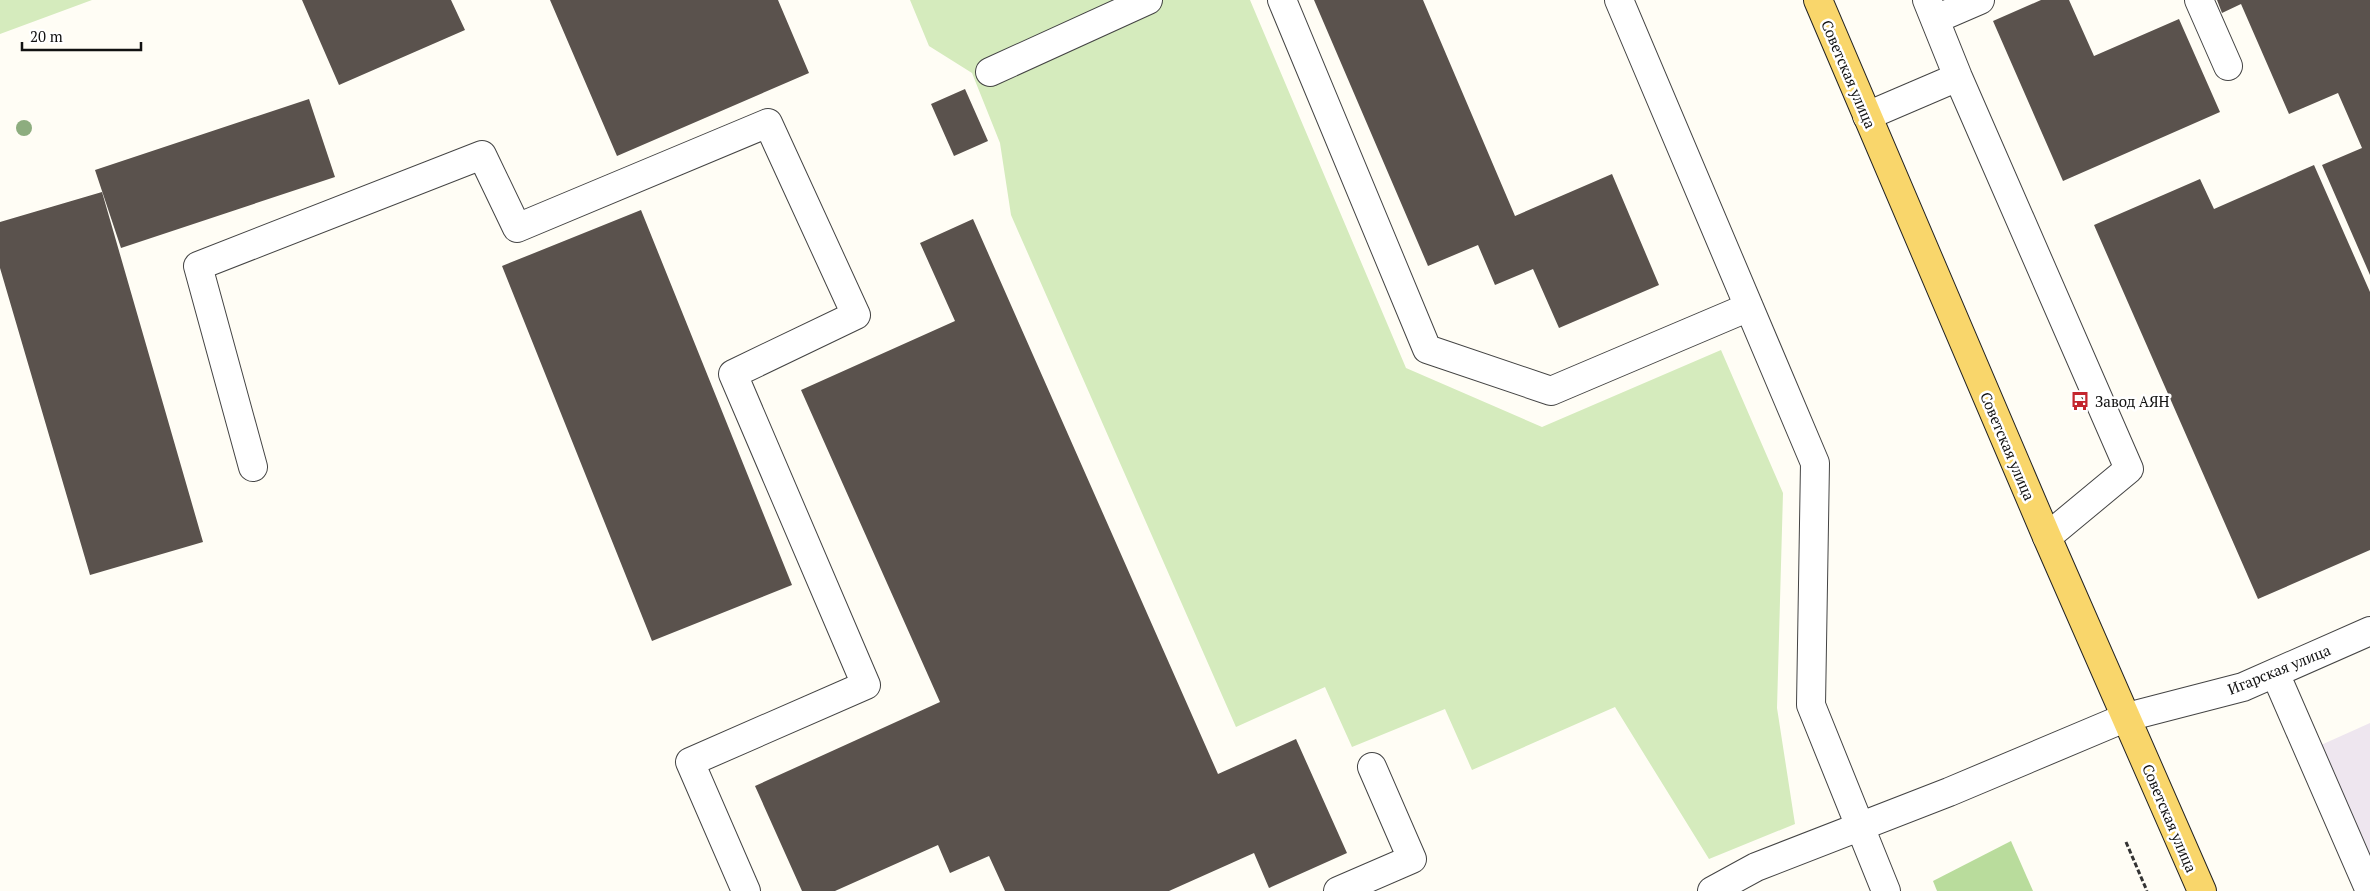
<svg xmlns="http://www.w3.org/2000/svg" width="2370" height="891" viewBox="0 0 2370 891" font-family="'PT Serif',serif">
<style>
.industrial{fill:#eee6ef}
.green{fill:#d5ebbd}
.forest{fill:#b9dc9c}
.building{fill:#5a524d}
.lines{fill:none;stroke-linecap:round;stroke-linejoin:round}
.minor-casing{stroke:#444;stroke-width:30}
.major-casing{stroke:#222;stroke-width:30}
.path{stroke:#333;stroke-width:3;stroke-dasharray:5 2.5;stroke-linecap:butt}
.minor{stroke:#fff;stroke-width:28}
.major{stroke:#f9d66b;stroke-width:28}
.tree{fill:#8dad7f}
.labels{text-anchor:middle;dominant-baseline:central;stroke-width:5;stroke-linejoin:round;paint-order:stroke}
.street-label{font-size:15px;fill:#111;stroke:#fff}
.poi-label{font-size:15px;fill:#111;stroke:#fff;text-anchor:start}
</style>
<rect width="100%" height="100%" fill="#fffdf5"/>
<!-- industrial -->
<path class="industrial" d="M2370,723v133l-49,-111z"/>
<!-- green -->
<path class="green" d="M0,0h92l-92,34z
M910,0h340l156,368 136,59 179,-77 62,143 -6,215 18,116 -86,35 -94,-152 -143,63 -27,-61 -93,38 -27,-60 -89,40 -225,-512 -11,-72 -28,-70 -43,-27z"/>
<!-- forest -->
<path class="forest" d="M2011,841l22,50h-96l-4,-10z"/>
<!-- building -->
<path class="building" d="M302,0h149l14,30 -126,55z
M550,0h228l31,73 -192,83z
M1314,0h109l92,216 97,-42 47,111 -100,43 -26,-59 -38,16 -17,-40 -50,21z
M2041,0h28l25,56 85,-37 41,93 -157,69 -70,-160z
M2217,0h153v275l-48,-110 40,-17 -24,-55 -49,21 -48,-110 -19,9z
M965,89l23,52 -34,15 -23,-52z
M309,99l26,78 -214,71 -26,-78z
M2314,165l56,127v258l-112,49 -164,-374 106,-46 14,30z
M102,192l101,350 -113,33 -90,-307v-46z
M641,210l151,375 -140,56 -150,-375z
M973,219l245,555 78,-35 51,114 -78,35 -15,-35 -85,38h-164l-16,-35 -39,17 -12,-28 -103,46h-33l-47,-105 185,-84 -139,-312 154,-69 -35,-78z"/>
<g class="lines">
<!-- minor casing -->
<g class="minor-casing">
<path id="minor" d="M1282,0l145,349 124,42 198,-84
M1619,0l196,463 -4,242 75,186
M1927,0l31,77 171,392 -82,68
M2199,0l29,66
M1936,19l44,-19
M990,72l158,-72
M1867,116l91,-39
M253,467l-55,-201 284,-111 35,73 251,-105 88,192 -123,59 133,311 -176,77 56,129
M2275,673l95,218
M1338,891l74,-32 -40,-92
M1712,891l44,-24 193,-75 178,-75 116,-30 127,-56"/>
</g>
<!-- major casing -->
<g class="major-casing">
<path id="major" d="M1818,0l229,537 155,354"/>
</g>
<!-- path -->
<path class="path" d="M2126,842l21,49"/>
<!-- minor -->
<use href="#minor" class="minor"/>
<!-- major -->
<use href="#major" class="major"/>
</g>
<!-- trees -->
<circle class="tree" cx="24" cy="128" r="8"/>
<!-- icons -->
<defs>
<g id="bus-bare" transform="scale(1.5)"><path d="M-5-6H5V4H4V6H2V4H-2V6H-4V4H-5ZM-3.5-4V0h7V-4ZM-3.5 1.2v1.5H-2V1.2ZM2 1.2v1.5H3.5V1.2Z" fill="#c4262e" stroke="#fff" stroke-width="2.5" paint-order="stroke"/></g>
</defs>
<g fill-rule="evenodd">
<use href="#bus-bare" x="2080" y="401"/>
</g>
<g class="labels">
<!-- street labels -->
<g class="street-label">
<text transform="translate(1849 74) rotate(67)">Советская улица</text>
<text transform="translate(2008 446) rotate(67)">Советская улица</text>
<text transform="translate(2279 669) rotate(-22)">Игарская улица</text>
<text transform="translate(2170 818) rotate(67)">Советская улица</text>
</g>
<!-- poi labels -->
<g class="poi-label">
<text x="2095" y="401">Завод АЯН</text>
</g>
</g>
<!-- scale -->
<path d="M22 42v8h119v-8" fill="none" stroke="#111111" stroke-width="2.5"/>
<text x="30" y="42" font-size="15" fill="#111111" stroke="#ffffff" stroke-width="4" paint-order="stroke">20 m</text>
</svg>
